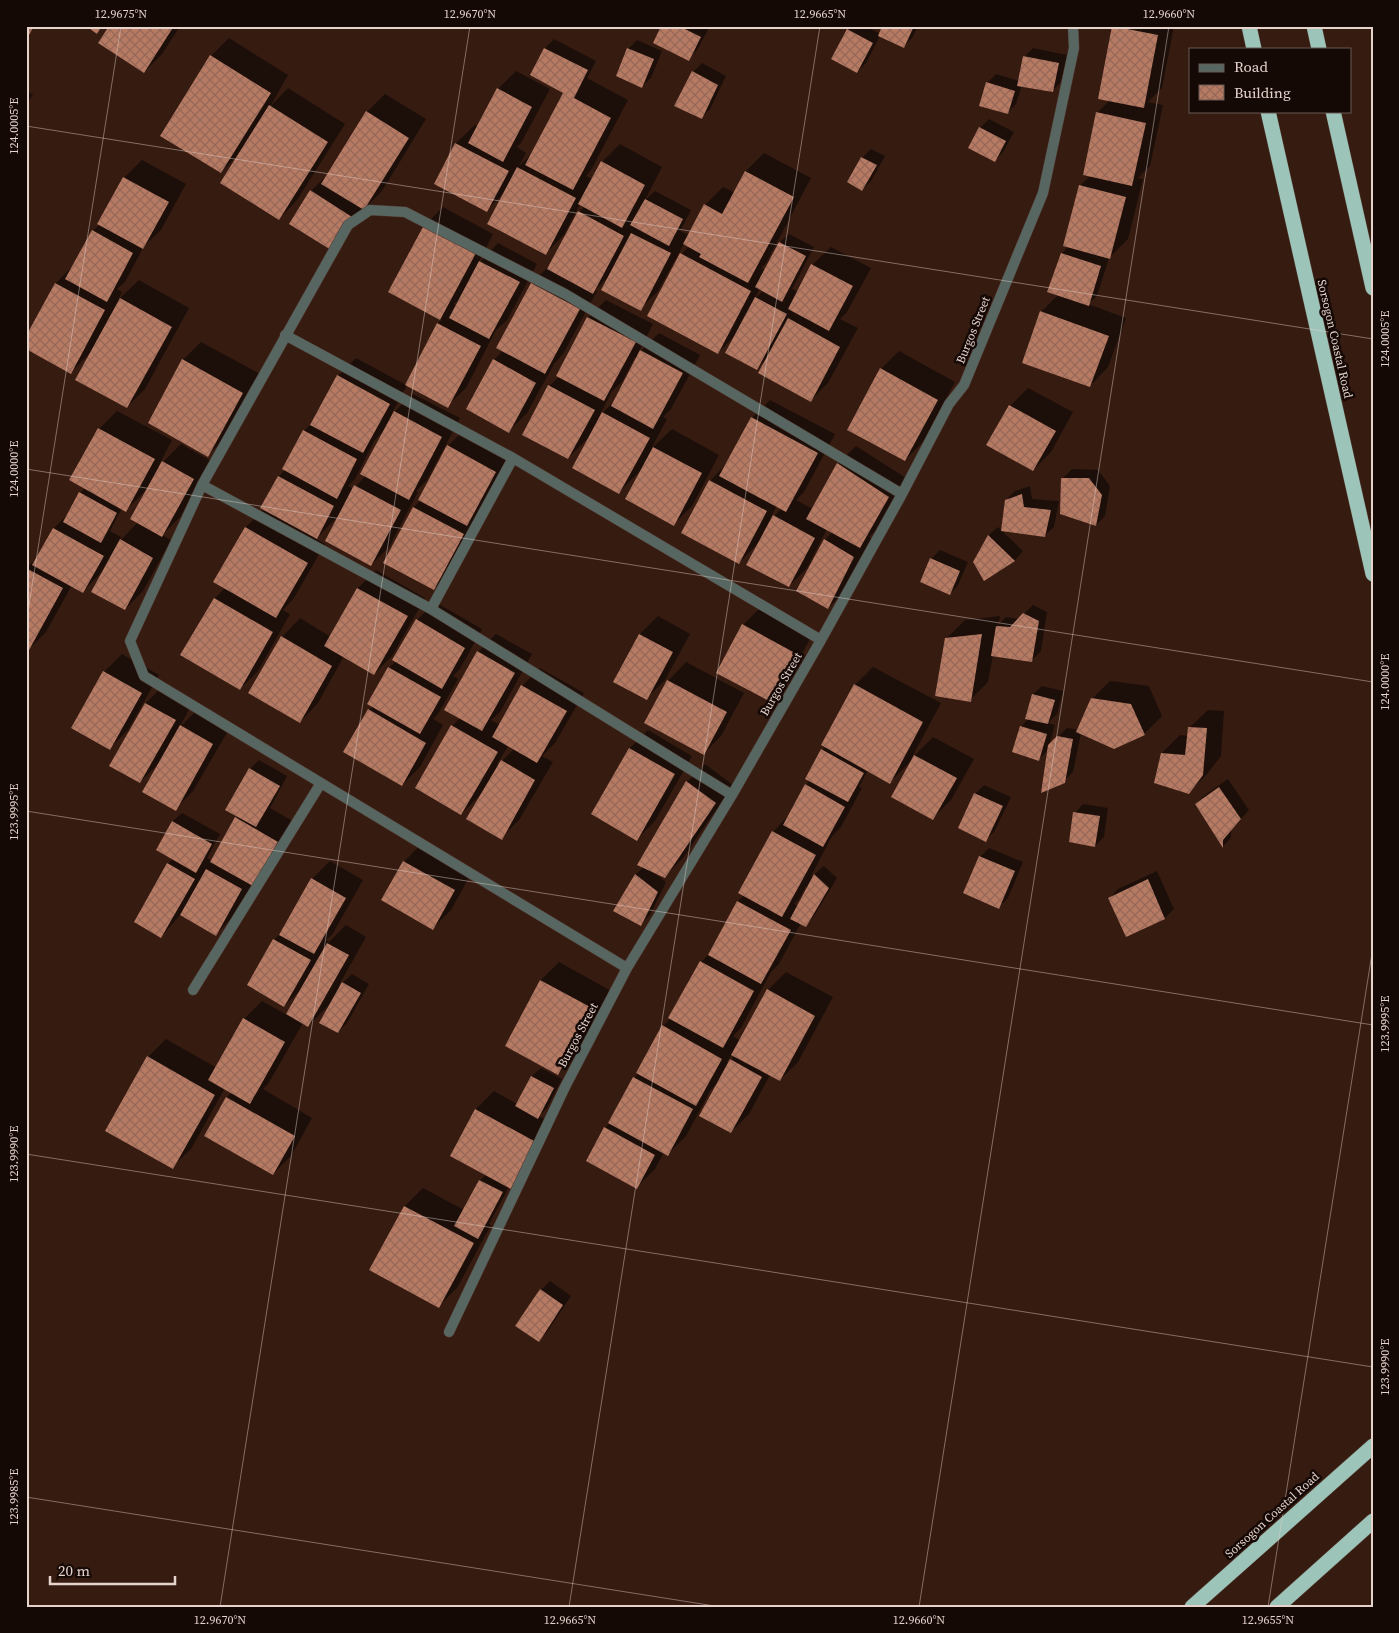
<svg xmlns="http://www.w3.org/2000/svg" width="1399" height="1633" viewBox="0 0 1399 1633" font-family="'Source Serif 4',serif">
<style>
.shadow{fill:#0007;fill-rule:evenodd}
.building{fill:url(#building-cross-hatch)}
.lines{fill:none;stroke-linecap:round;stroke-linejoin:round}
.street-casing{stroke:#52382f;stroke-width:11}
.highway-casing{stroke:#52382f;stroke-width:16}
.street{stroke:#576661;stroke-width:10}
.highway{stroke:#9cc4b8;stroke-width:15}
.ticks{fill:none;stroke:#e5d3cc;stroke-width:1;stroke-opacity:0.45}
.labels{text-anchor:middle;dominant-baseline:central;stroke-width:5;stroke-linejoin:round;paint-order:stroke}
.street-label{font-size:12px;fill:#e5d3cc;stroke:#150906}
.neatline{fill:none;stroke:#e5d3cc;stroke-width:2}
.ticks-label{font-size:12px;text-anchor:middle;fill:#e5d3cc}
</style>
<defs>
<pattern id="building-cross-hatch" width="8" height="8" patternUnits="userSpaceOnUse" patternTransform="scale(1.25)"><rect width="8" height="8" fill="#b77a63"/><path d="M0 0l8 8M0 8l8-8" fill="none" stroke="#956858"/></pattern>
</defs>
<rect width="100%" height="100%" fill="#361b11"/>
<!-- shadow -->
<path class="shadow" d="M110,26h70l-18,28 -18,18z
M663,26h42l4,2 -12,22 -9,9z
M852,26h14l14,8 4,-8h34l-6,12 -9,9 -23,-11 -14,27 -9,9 -9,-42z
M1114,26h60l-12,62 -14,14 15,3 -13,61 -12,12 5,1 -15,60 -19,19 -12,38 -9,8 38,14 -18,49 -18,19 -49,-74 18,-18 3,-41 7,-7 11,-60 10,-10 7,-63 13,-13z
M229,38l59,37 -18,32 18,-19 57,36 -48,76 -18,19 -40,-65 -18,18 -10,-116z
M554,39l42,22 -9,17 41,22 -37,70 -5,6 6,3 10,-17 18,-18 42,23 -17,33 10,-9 36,19 -11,21 9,4 16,-30 18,-18 12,6 11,-22 18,-18 47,25 -45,85 -5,5 4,2 15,-28 9,-8 25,13 -22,42 6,3 14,-27 19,-18 40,21 -24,44 -7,7 18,9 -30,55 -18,18 -44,-42 -9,9 -21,-33 -18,18 -70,-37 34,-62 7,-8 -5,-2 -26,47 -18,18 -31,-33 -14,14 2,1 -34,63 -9,10 -27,49 -18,18 -15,-71 9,-10 -5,-3 34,-64 18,-18 29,-53 6,-6 -5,-2 -16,31 -18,18 -43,-59 -16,16 -52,-27 21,-40 19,-18 3,2 20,-38 18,-18 34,18 -29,54 -4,4 9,6 -7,13 14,-13 33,-60 -35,-18 14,-27zM760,288l4,2 -8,8h-1z
M637,40l25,11 -11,27 -9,8 -14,-37z
M1033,48l34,7 -6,27 -9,9 -30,-6 -6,19 -9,9 -20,-30 9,-9 23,7 5,-24z
M702,63l24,13 -16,33 -9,9 -8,-46z
M26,90l7,5 -7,9z
M385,94l41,25 -44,72 -18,18 -15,22 -38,-40 18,-18 38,-61z
M989,119l25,13 -11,20 -9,9 -24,-13 10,-20z
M871,149l14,7 -14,25 -9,9 -13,-9 13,-23z
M142,160l44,24 -25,46 -17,16 -19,36 -8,7 5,3 -4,8 21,-20 50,28 -44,81 -18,18 -36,-55 -20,20 -45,-34 30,-55 17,-17 20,-35 7,-7 24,-46z
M443,207l50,27 -15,30 20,-21 39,21 -30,56 -11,10 -30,58 -19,18 -40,-21 -16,30 22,-21 47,24 -33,62 -11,11 2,1 -29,55 -18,18 -33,-49 -22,23 9,5 -31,54 -11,12 7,4 -32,57 -18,18 -25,-91 11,-11 -11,-6 31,-54 18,-18 -2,-1 17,-32 6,-6 19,-39 9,-9 25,-46 18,-18 50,27 32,-62 4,-3 -53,-28 36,-67zM461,298l-4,8 -3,-2zM384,430l-18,45 -12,14 -6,-3 7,-7 19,-38z
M606,300l47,24 -16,31 22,-22 41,22 -29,54 -8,8 4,2 -16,30 21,-20 47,26 -27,51 -18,18 -34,-53 -21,21 -30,-55 -21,21 -19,-72 11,-10 28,-58zM635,357l2,1 -21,42 -16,15 12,-24 10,-9z
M201,342l59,32 -34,63 -18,18 -25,-95z
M899,351l56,31 -32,60 -18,18 -24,-91z
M1028,388l45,24 -22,40 -18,18 -23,-64z
M770,400l65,34 -31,58 -8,8 17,9 25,-45 18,-18 50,32 -28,50 -9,9 3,2 -26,51 -18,18 -30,-17 27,-51 7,-8 -5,-3 -20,39 -18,18 -30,-44 -20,21 -29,-82 17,-18 25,-45zM777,505l5,3 -11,11h-1z
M117,411l55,29 -14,27 23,-23 30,17 -31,56 -18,18 9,5 -28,51 -18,18 -21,-39 -21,21 -11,-6 -26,47 -18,18 -2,-82 13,-12 15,-28 15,-15 11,-20 5,-5 14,-59zM148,488l-10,34 -19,20 2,-5 -11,-6 12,-23 4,2z
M466,428l47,25 -61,117 -18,19 -49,-27 29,-55 7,-7 27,-54z
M1072,469l26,1 12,16 -5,30 -9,9 -33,-47z
M1030,486l2,13 27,2 -5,26 -9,8 -39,-35 9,-9z
M998,527l25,24 -8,9 -30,20 -11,-18 15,-27z
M940,550l28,12 -10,23 -8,9 -19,-35z
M376,570l49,28 -33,58 -18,18 -30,-18 -26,47 -18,19 -50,-30 32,-55 18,-19 31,19 27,-49z
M435,602l47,27 -22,40 -7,7 5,3 -20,35 -5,5 10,6 -23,42 -18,18 -33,-75 4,-4 16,-38 7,-7 21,-41z
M1033,605l14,7 -6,39 -9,9 -39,-5 -5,27 -18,18 -24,-61 19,-19 35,-4 -2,9 8,-8 13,2z
M761,607l51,28 -25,47 -18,18 -26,-75z
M658,616l32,18 -25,46 -18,18 -32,-17 25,-47z
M496,634l36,20 -32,58 -9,8 9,5 22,-39 18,-18 44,25 -29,50 -13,13 11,6 -34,58 -18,18 -18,-46 -22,22 -9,-88 8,-8 18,-66zM509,745l6,3 -17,17 -1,-1z
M122,654l37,21 -31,55 -18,18 -6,-76z
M686,662l58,31 -23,43 -18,18 -58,-31 23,-42z
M873,667l68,36 -30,56 22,-22 41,22 -23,41 -18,18 -21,-58 -22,22 -22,-12 -9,17 3,1 -21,39 -9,9 -22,42 14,-12 13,12 -23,38 -8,9 -5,-2 -22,41 -8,8 -30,56 -8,8 7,5 28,-51 18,-18 47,25 -35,65 -18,18 -10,-5 -21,39 -18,18 -14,-49 -7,8 -24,45 -18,18 -4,-2 -9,17 -18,18 -32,-59 6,-6 52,-96 8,-8 30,-56 10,-10 27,-51 6,-6 -4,-2 33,-61 16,-17 17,-30 4,-5 12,-30 4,-3 29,-62zM806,886l2,2 -10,18 -4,-2 6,-6zM732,1054l3,1 -7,8 -1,-1z
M1110,681l39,5 13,30 -18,18 -63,-1 -8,39 -9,9 -15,-32 -10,10 -18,-32 8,-9 4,-24 9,-8 21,5 -6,23 -9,9 7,2 -6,21 18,-18 12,2 13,-31z
M164,685l29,17 -14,26 20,-20 32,18 -38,65 -18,18 -15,-47 -20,20 -29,-16 35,-63z
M1208,710l16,1 -3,45 -14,18 -19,19 -26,-40 18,-18 9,1v-8z
M648,730l44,26 -37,65 -18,18 -7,-91z
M259,760l28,16 -17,32 26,15 -44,61 -18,32 -18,18 -35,-20 -20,23 7,-73 5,-6 -16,-9 16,-28 9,-8 38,21 -13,24 5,3 26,-45 12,-47z
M705,764l28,21 -50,73 -18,18 -12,-4 13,10 -16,33 -9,9 -26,-13 21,-37 8,-7 43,-85z
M1228,779l21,31 -18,20v8l-8,8 -27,-42 9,-9z
M984,785l27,12 -17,35 -9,8 -26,-13 16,-33z
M1083,804l25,4 -4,29 -9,9 -20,-33z
M422,843l50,29 -21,38 -18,18 -50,-28 21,-38z
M989,848l34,14 -15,36 -9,9 -19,-50z
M330,861l33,19 -31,55 -6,5 3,2 17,-17 20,12 -28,50 14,-13 17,10 -22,39 -9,9 -8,-28 -22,22 -5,-3 -35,61 -5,5 49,29 -21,38 -18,18 -67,-38 21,-39 5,-5 -7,-4 -34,61 -19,18 -24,-110 18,-18 51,29 27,-49 18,-18 25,14 15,-26 -18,17 -35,-21 25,-45 8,-8 30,-53z
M1157,871l17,38 -9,9 -39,18 -16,-38 8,-9z
M559,962l52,29 -35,64 -18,19 -52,-28 35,-66z
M541,1068l21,11 -15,29 -8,8 14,8 -25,45 -19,18 -20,37 2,1 -34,63 -18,18 -68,-37 34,-63 18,-18 41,22 16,-29 6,-7 -34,-18 24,-47 18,-18 23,13 15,-28z
M550,1281l21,15 -24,36 -8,8 -23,-14 25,-36z"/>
<!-- building -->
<path class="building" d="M26,26h8l-5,9 -3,-1z
M86,26h16l-5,8z
M109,26h65l-30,47 -46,-30z
M661,26h18l22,11 -12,24 -36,-18z
M882,26h32l-10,22 -26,-12z
M1112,26l46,9 -14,73 -46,-9z
M847,29l26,14 -16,30 -26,-14z
M544,48l44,22 -14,28 37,20 -38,72 -48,-25 38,-72 -33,-18z
M627,48l27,11 -12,29 -26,-12z
M210,55l61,38 -50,80 -61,-37z
M1023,56l36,7 -6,29 -36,-6z
M692,71l26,14 -16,34 -28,-13z
M986,82l29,9 -7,23 -29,-8z
M497,88l35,19 -29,55 -35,-19z
M269,105l59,37 -49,78 -59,-37z
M366,111l43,27 -45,72 -43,-26z
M1096,112l50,11 -14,63 -49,-11z
M979,127l27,14 -11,21 -27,-14z
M455,143l54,28 -22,41 -53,-28z
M861,157l16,8 -15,26 -15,-9z
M601,161l44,24 -23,43 -44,-24z
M517,167l59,31 -30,57 -59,-31z
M745,171l49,26 -46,86 -49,-26 2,-3 -18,-10 21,-40 18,10z
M123,177l46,25 -26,47 -46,-25z
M1079,185l47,12 -16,62 -47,-13z
M310,190l42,27 -21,33 -42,-26z
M645,199l38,20 -14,27 -39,-21z
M578,211l46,25 -31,58 -46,-25z
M424,225l52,28 -36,67 -52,-28z
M92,230l41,23 -26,49 -42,-23z
M631,233l40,20 -30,58 -40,-21z
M779,242l27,14 -24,46 -27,-15z
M680,253l71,38 -33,63 -71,-38z
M1061,253l40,13 -12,40 -42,-14z
M479,261l41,21 -31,57 -40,-21z
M811,264l42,22 -24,45 -41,-22z
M55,283l50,27 -34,64 -45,-25v-13z
M531,283l49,26 -35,65 -49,-26z
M755,297l32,17 -30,56 -32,-17z
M120,298l52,29 -45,81 -52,-28z
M1040,311l69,25 -19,51 -68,-24z
M587,317l49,25 -32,59 -48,-25z
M788,318l52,29 -29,55 -53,-29z
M437,323l44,23 -33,62 -43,-23z
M640,350l43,23 -30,56 -42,-23z
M182,359l61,34 -35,64 -60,-34z
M493,359l43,24 -27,50 -43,-24z
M880,368l58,32 -33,61 -58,-31z
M337,375l53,29 -27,49 -53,-28z
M548,385l47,25 -27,49 -46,-24z
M1009,405l47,26 -23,40 -47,-26z
M394,411l48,26 -33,63 -49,-26z
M602,412l48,26 -31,56 -47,-26z
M751,417l67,36 -32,59 -67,-36z
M98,428l57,31 -29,53 -57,-32z
M303,430l54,29 -20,40 -55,-30z
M447,445l49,27 -29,54 -49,-26z
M653,447l49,26 -28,53 -49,-27z
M162,461l32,18 -32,58 -32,-18z
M837,463l52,34 -29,51 -54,-29z
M278,476l56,30 -17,33 -57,-31z
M1061,478h28l13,17 -6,31 -36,-12z
M709,480l58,31 -28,53 -58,-31z
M354,485l47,25 -30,56 -46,-25z
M79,492l38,21 -16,30 -38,-21z
M1022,494l2,13 27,3 -6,27 -44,-6 4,-31z
M413,507l51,27 -30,56 -51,-27z
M773,515l42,23 -26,49 -43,-22z
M245,527l63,36 -32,55 -63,-36z
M53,528l51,28 -21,37 -51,-28z
M988,535l27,26 -31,20 -11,-19z
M120,539l33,19 -28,52 -34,-18z
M824,539l30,18 -26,52 -32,-18z
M930,558l30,13 -10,24 -30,-13z
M26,568l37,20 -35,64 -2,-1z
M357,588l51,28 -34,59 -50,-29z
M214,598l59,34 -33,58 -60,-35z
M1023,613l16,8 -7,41 -41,-6 5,-30 14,1z
M416,619l49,29 -23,41 -50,-29z
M742,624l53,29 -26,48 -53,-28z
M639,634l34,18 -26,48 -34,-18z
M982,634l-11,68 -36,-6 10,-58z
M281,636l51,30 -32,57 -52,-30z
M477,651l38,22 -33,58 -38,-21z
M388,667l53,30 -21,37 -53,-30z
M103,671l39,22 -32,57 -39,-22z
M667,680l60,32 -23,43 -60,-32z
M854,684l69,38 -33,62 -69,-39z
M521,685l46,26 -30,52 -45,-26z
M1032,694l23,6 -7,24 -23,-5z
M1091,698l40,6 14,31 -31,14 -38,-17z
M145,703l31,17 -36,63 -31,-17z
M368,709l58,34 -24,43 -59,-34z
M180,725l33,19 -37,67 -34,-19z
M451,725l47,27 -37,63 -46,-27z
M1020,726l27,8 -8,27 -27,-9z
M1188,727l19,1 -4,47 -14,19 -35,-11 7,-30 24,2z
M1057,736l16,3 -8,44 -24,10 7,-48z
M629,748l46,26 -38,67 -46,-27z
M821,749l43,24 -16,29 -43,-23z
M914,755l43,23 -24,42 -42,-23z
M501,760l34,20 -33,60 -36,-21z
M249,768l31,18 -24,41 -31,-17z
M686,781l30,22 -51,75 -28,-13z
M805,784l40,23 -22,40 -40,-22z
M1219,787l22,32 -18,21v8l-28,-44z
M974,793l29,13 -17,36 -28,-14z
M1073,812l27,4 -5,31 -26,-5z
M235,817l43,25 -25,44 -43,-24z
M172,821l40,23 -16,29 -40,-23z
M772,831l44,24 -34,62 -44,-24z
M979,856l36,15 -16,38 -36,-16z
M403,861l52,29 -22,40 -52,-30z
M167,863l28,16 -34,59 -27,-16z
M206,869l36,20 -26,47 -36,-21z
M635,874l23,18 -17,34 -28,-15z
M814,874l15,14 -23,39 -16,-8z
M311,878l35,20 -32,56 -35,-19z
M1148,879l17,40 -39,18 -18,-39z
M737,901l54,29 -30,54 -53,-29z
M273,939l38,21 -27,47 -37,-22z
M327,943l22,12 -41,72 -22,-13z
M700,961l54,30 -31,57 -55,-30z
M540,980l54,29 -36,66 -53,-29z
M342,982l19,11 -23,40 -19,-10z
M767,989l48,27 -35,65 -49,-26z
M243,1018l42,24 -35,62 -42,-24z
M662,1025l60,34 -26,47 -60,-33z
M147,1056l68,39 -42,74 -68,-38z
M730,1059l32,18 -31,56 -32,-17z
M531,1076l23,12 -16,31 -23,-13z
M633,1077l60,32 -25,47 -60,-33z
M226,1097l69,39 -22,39 -69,-39z
M475,1109l61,33 -25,47 -61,-33z
M604,1127l51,28 -18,34 -51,-28z
M479,1180l24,12 -25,47 -24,-13z
M404,1206l70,37 -35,65 -70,-38z
M540,1289l23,16 -24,37 -24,-16z"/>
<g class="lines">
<!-- street casing -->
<g class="street-casing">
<path id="street" d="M285,335l228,123 308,182
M202,485l229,124 301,186
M431,609l82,-151
M627,968l-483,-292 -14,-35 72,-156 146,-260 22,-15 35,2 160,82 337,200
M193,990l128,-207
M449,1332l116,-245 62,-119 105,-173 89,-155 81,-146 47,-90 15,-19 79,-192 31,-145 -1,-22"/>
</g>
<!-- highway casing -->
<g class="highway-casing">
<path id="highway" d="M1249,26l5,23
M1314,26l5,23
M1268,111l105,463
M1333,111l40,177
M1192,1607l181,-161
M1277,1607l96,-86"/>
</g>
<!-- street -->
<use href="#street" class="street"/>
<!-- highway -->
<use href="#highway" class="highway"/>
</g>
<!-- ticks -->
<path class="ticks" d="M26,126l1347,213M26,469l1347,213M26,624l95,-598M26,811l1347,214M26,1154l1347,213M26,1497l695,110M220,1607l250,-1581M569,1607l251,-1581M919,1607l250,-1581M1268,1607l105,-660"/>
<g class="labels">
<!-- street labels -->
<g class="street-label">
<text transform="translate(973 330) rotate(-68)">Burgos Street</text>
<text transform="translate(1335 339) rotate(77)">Sorsogon Coastal Road</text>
<text transform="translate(781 684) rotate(-60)">Burgos Street</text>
<text transform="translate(578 1035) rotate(-62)">Burgos Street</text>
<text transform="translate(1272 1515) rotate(-42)">Sorsogon Coastal Road</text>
</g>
</g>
<!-- border -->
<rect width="1399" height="1633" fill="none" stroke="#150906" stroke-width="55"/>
<!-- legend -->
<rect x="1189" y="48" width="162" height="65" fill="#150906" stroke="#685a55"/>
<rect x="1199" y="64" width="25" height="8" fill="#576661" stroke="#685a55"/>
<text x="1234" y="72" font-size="15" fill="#e5d3cc">Road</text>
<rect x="1199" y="85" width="25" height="15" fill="url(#building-cross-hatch)" stroke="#685a55"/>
<text x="1234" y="98" font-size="15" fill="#e5d3cc">Building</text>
<!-- scale -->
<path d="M50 1576v8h125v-8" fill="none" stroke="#e5d3cc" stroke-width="2.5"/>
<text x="58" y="1576" font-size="15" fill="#e5d3cc" stroke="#150906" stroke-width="4" paint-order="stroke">20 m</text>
<rect x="28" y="28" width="1344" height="1578" class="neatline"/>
<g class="ticks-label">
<text x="121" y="18">12.9675°N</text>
<text x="470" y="18">12.9670°N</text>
<text x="820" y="18">12.9665°N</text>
<text x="1169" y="18">12.9660°N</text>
<text transform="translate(14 126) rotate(-90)" y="4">124.0005°E</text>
<text transform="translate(1385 339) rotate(-90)" y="4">124.0005°E</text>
<text transform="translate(14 469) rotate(-90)" y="4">124.0000°E</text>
<text transform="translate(1385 682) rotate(-90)" y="4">124.0000°E</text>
<text transform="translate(14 812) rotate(-90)" y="4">123.9995°E</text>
<text transform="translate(1385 1024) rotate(-90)" y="4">123.9995°E</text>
<text transform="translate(14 1154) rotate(-90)" y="4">123.9990°E</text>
<text transform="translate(1385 1367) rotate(-90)" y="4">123.9990°E</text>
<text transform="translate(14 1497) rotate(-90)" y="4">123.9985°E</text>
<text x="220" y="1624">12.9670°N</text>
<text x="570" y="1624">12.9665°N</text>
<text x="919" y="1624">12.9660°N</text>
<text x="1268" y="1624">12.9655°N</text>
</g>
</svg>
